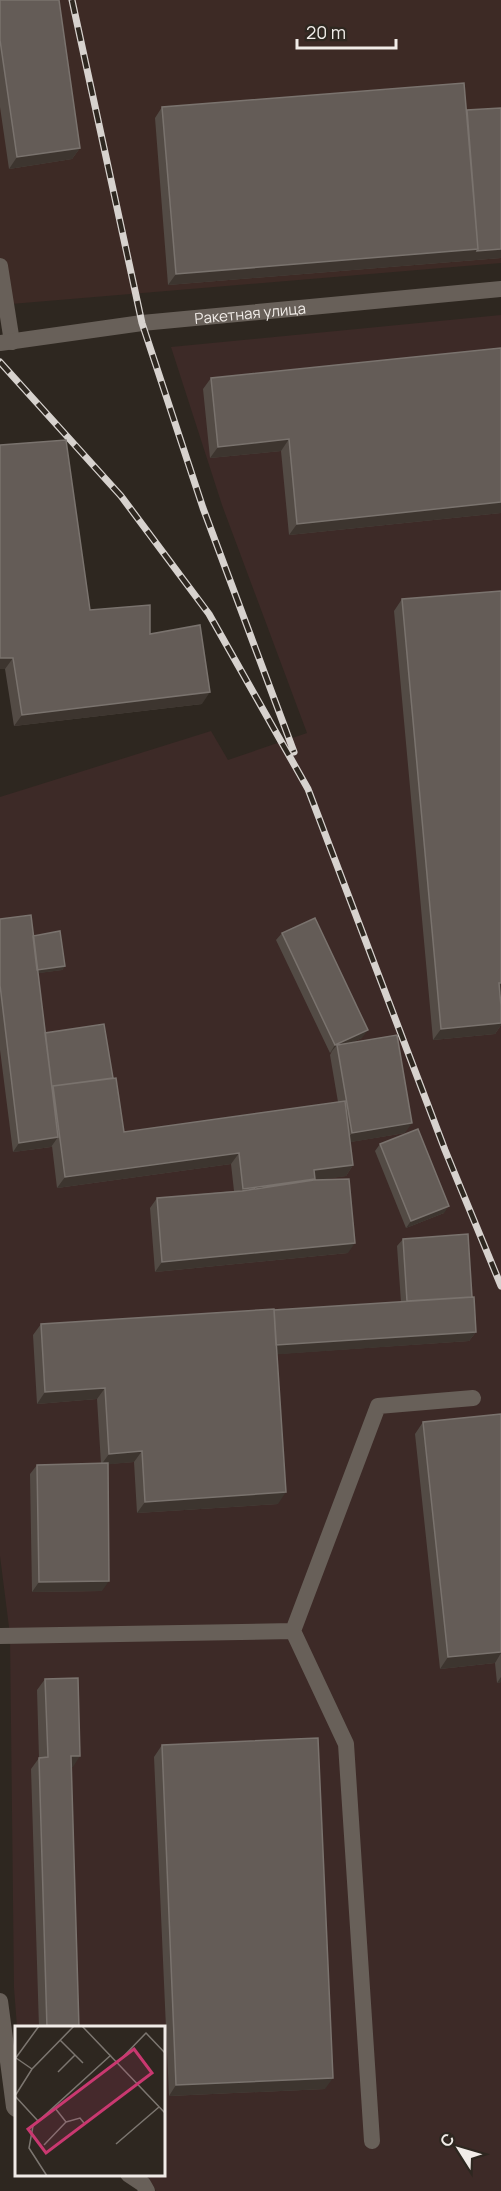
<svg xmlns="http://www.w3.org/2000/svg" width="501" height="2191" viewBox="0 0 501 2191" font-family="Manrope,sans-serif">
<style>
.commercial{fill:#3d2a25}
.industrial{fill:#3d2a27}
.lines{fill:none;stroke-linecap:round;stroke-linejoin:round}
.service{stroke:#686059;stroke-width:16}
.minor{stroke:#686059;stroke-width:16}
.tertiary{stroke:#686059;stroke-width:16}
.rail-casing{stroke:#d7d2ce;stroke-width:7}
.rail{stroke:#2e2720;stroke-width:4.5;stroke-dasharray:14;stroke-linecap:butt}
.wall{fill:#534b45}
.shaded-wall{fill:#3d352f}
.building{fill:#645c57;stroke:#7a736e;stroke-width:1.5}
.labels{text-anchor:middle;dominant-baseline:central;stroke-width:5;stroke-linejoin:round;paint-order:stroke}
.street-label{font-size:15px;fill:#f1ece8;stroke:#2e2720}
.inset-road{fill:none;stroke:#7c7670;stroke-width:1.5}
.view{fill:#c93870;fill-opacity:0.15;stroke:#c93870;stroke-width:3}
.inset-edge{fill:none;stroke:#f1ece8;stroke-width:3}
</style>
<rect width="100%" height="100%" fill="#2e2720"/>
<!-- commercial -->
<path class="commercial" d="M0,0h501v263l-490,41 -11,-8z"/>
<!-- industrial -->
<path class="industrial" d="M501,315v1876h-345l-8,-14 -4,-2 20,-1v-146l-147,-1 -3,-39 -4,-353 -10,-79v-759l211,-66 17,29 79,-27 -85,-228 -51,-158z"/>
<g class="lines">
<!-- service -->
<path class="service" d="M293,1631l85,-225 95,-8
M0,1636l293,-5 53,113 26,397"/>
<!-- minor -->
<path class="minor" d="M0,266l12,76
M0,2001l14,106 2,2
M128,2174l15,10 4,7"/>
<!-- tertiary -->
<path class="tertiary" id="s1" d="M0,343l142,-20 359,-34"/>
<!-- rail casing -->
<g class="rail-casing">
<path id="rail" d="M72,0l70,323 61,185 91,244
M0,362l121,134 88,118 99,175 137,361 56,136"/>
</g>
<!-- rail -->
<use href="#rail" class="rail"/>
</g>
<!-- wall -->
<path class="wall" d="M0,0l80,148 -8,11 -63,10 -9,-62z
M162,107l305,3 34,148 -333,27 -13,-167z
M501,348v165l-212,22 -8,-84 -71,7 -7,-69 8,-11z
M0,445l90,165 60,24 52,70 -188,22 -9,-57z
M402,599l99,407v19l-6,9 -62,6 -39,-429z
M0,919l65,47 -3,4 -24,3 7,60 68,45 11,54 214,-30 -8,-47 2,-4 -2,2 -54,-113 6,-7 80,105 -10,4 53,91 -55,9 3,23 -7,11 -32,4 34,73 -193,19 -5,-64 7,-10 77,-7 -3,-27 -174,24 -5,-42 -1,1 -38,5 -13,-102z
M380,1144l64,69 -38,15 -31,-77z
M403,1239l69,58 4,35 -7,9 -192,13 1,150 -141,9 -3,-51 -26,2 -6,127 -70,1 -2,-118 7,-9 64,-1 -4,-65 -60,5 -4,-69 8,-11 360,-22 -4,-56z
M501,1414v268l-4,1 -2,-20 -55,6 -25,-235 8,-12z
M45,1679l28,88h-2l8,261h-40l-8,-259 8,-11 -2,-68z
M162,1745l163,344 -156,7 -15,-339z"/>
<!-- shaded-wall -->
<path class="shaded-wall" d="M80,148l-8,11 -63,10 8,-12z
M478,249h23v9l-333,27 8,-11z
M289,439l-8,12 -71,7 8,-11z
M501,502v11l-212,22 8,-11z
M0,658h13l-8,11h-5z
M210,692l-8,12 -188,22 8,-11z
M65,966l-3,4 -30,4 3,-4z
M499,983h2v10l-10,1z
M501,1023v2l-6,9 -62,6 8,-11z
M368,1030l-6,8 -24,11 -1,-4 -5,6 -2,2 5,-8z
M412,1123l-7,10 -60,10 7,-10z
M58,1137l-7,10 -38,5 6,-9z
M239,1153l-8,11 -174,24 8,-11z
M353,1165l-7,11 -32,5 -78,19 7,-11 71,-19z
M449,1206l-5,7 -38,15 5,-7z
M355,1243l-7,10 -193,19 7,-10z
M476,1332l-7,9 -201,14 7,-10z
M105,1388l-8,11 -60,5 8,-12z
M142,1451l-8,11 -33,3 8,-11z
M286,1492l-8,12 -141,9 8,-11z
M109,1581l-7,10 -70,1 7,-10z
M501,1652v1l-6,10 -55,6 8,-12z
M501,1677v5l-4,1z
M71,1756h9l-7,11 -10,1z
M333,2078l-8,11 -156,7 7,-11z"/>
<!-- building -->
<path class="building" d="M0,0h59l21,148 -63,9 -17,-117z
M464,83l14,166 -302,25 -14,-167z
M501,108v141l-24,2 1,-2 -11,-139z
M501,348v154l-204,22 -8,-85 -71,8 -7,-69z
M66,440l24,170 60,-5v29l50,-9 10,67 -188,23 -9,-57h-13v-213z
M501,591v392h-2l2,23v17l-60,6 -39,-430z
M31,915l27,222 -39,6 -19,-158v-66z
M315,918l53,112 -33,15 -53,-112z
M60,931l5,35 -28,4 -4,-34z
M104,1024l9,54 -60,8 -1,2 -7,-55z
M397,1035l15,88 -60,10 -15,-88z
M116,1078l8,54 221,-31 8,64 -39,5 1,9 -72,10 -4,-36 -174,24 -12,-91z
M418,1129l31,77 -38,15 -31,-77z
M349,1179l6,64 -193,19 -5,-64 85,-7 72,-11z
M468,1234l4,63 -65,4 -4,-62z
M474,1297l2,35 -200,13 -2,-35z
M274,1309l12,183 -141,10 -3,-51 -33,3 -4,-66 -60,4 -4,-68z
M501,1414v238l-53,5 -25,-235z
M108,1463l1,118 -70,1 -2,-117z
M78,1678l2,78h-9l8,272h-32l-8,-270 9,-1 -3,-78z
M318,1738l15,340 -157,7 -14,-340z"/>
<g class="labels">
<!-- street labels -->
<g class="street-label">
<text stroke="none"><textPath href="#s1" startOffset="252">Ракетная улица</textPath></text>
</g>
</g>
<!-- overview -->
<g transform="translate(15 2026)">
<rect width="150" height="150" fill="#2e2720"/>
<path class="inset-road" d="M67,0l83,87M45,14l23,23M1,32l16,11M0,33l24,-33M103,36l28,-29 19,20M43,46l17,-17M0,70l17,-27 42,-43M0,70l23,25M51,96l14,-4 4,5M101,118l43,-37M29,119l22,-23 -11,-14M32,150l-18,-28 4,-22 78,-71"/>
<path class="view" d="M119,23l18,24 -106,80 -18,-24z"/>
<rect width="150" height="150" class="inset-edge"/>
</g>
<!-- north arrow -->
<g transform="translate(459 2149) rotate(307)" stroke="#2e2720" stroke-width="4.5" paint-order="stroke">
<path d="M0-4.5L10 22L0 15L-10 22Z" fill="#f1ece8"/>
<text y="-9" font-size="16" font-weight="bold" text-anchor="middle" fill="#f1ece8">С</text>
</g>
<!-- scale -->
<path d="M297 39v9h99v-9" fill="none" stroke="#f1ece8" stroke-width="3"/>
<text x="306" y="39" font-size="18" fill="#f1ece8" stroke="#2e2720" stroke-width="4.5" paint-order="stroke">20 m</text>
</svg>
